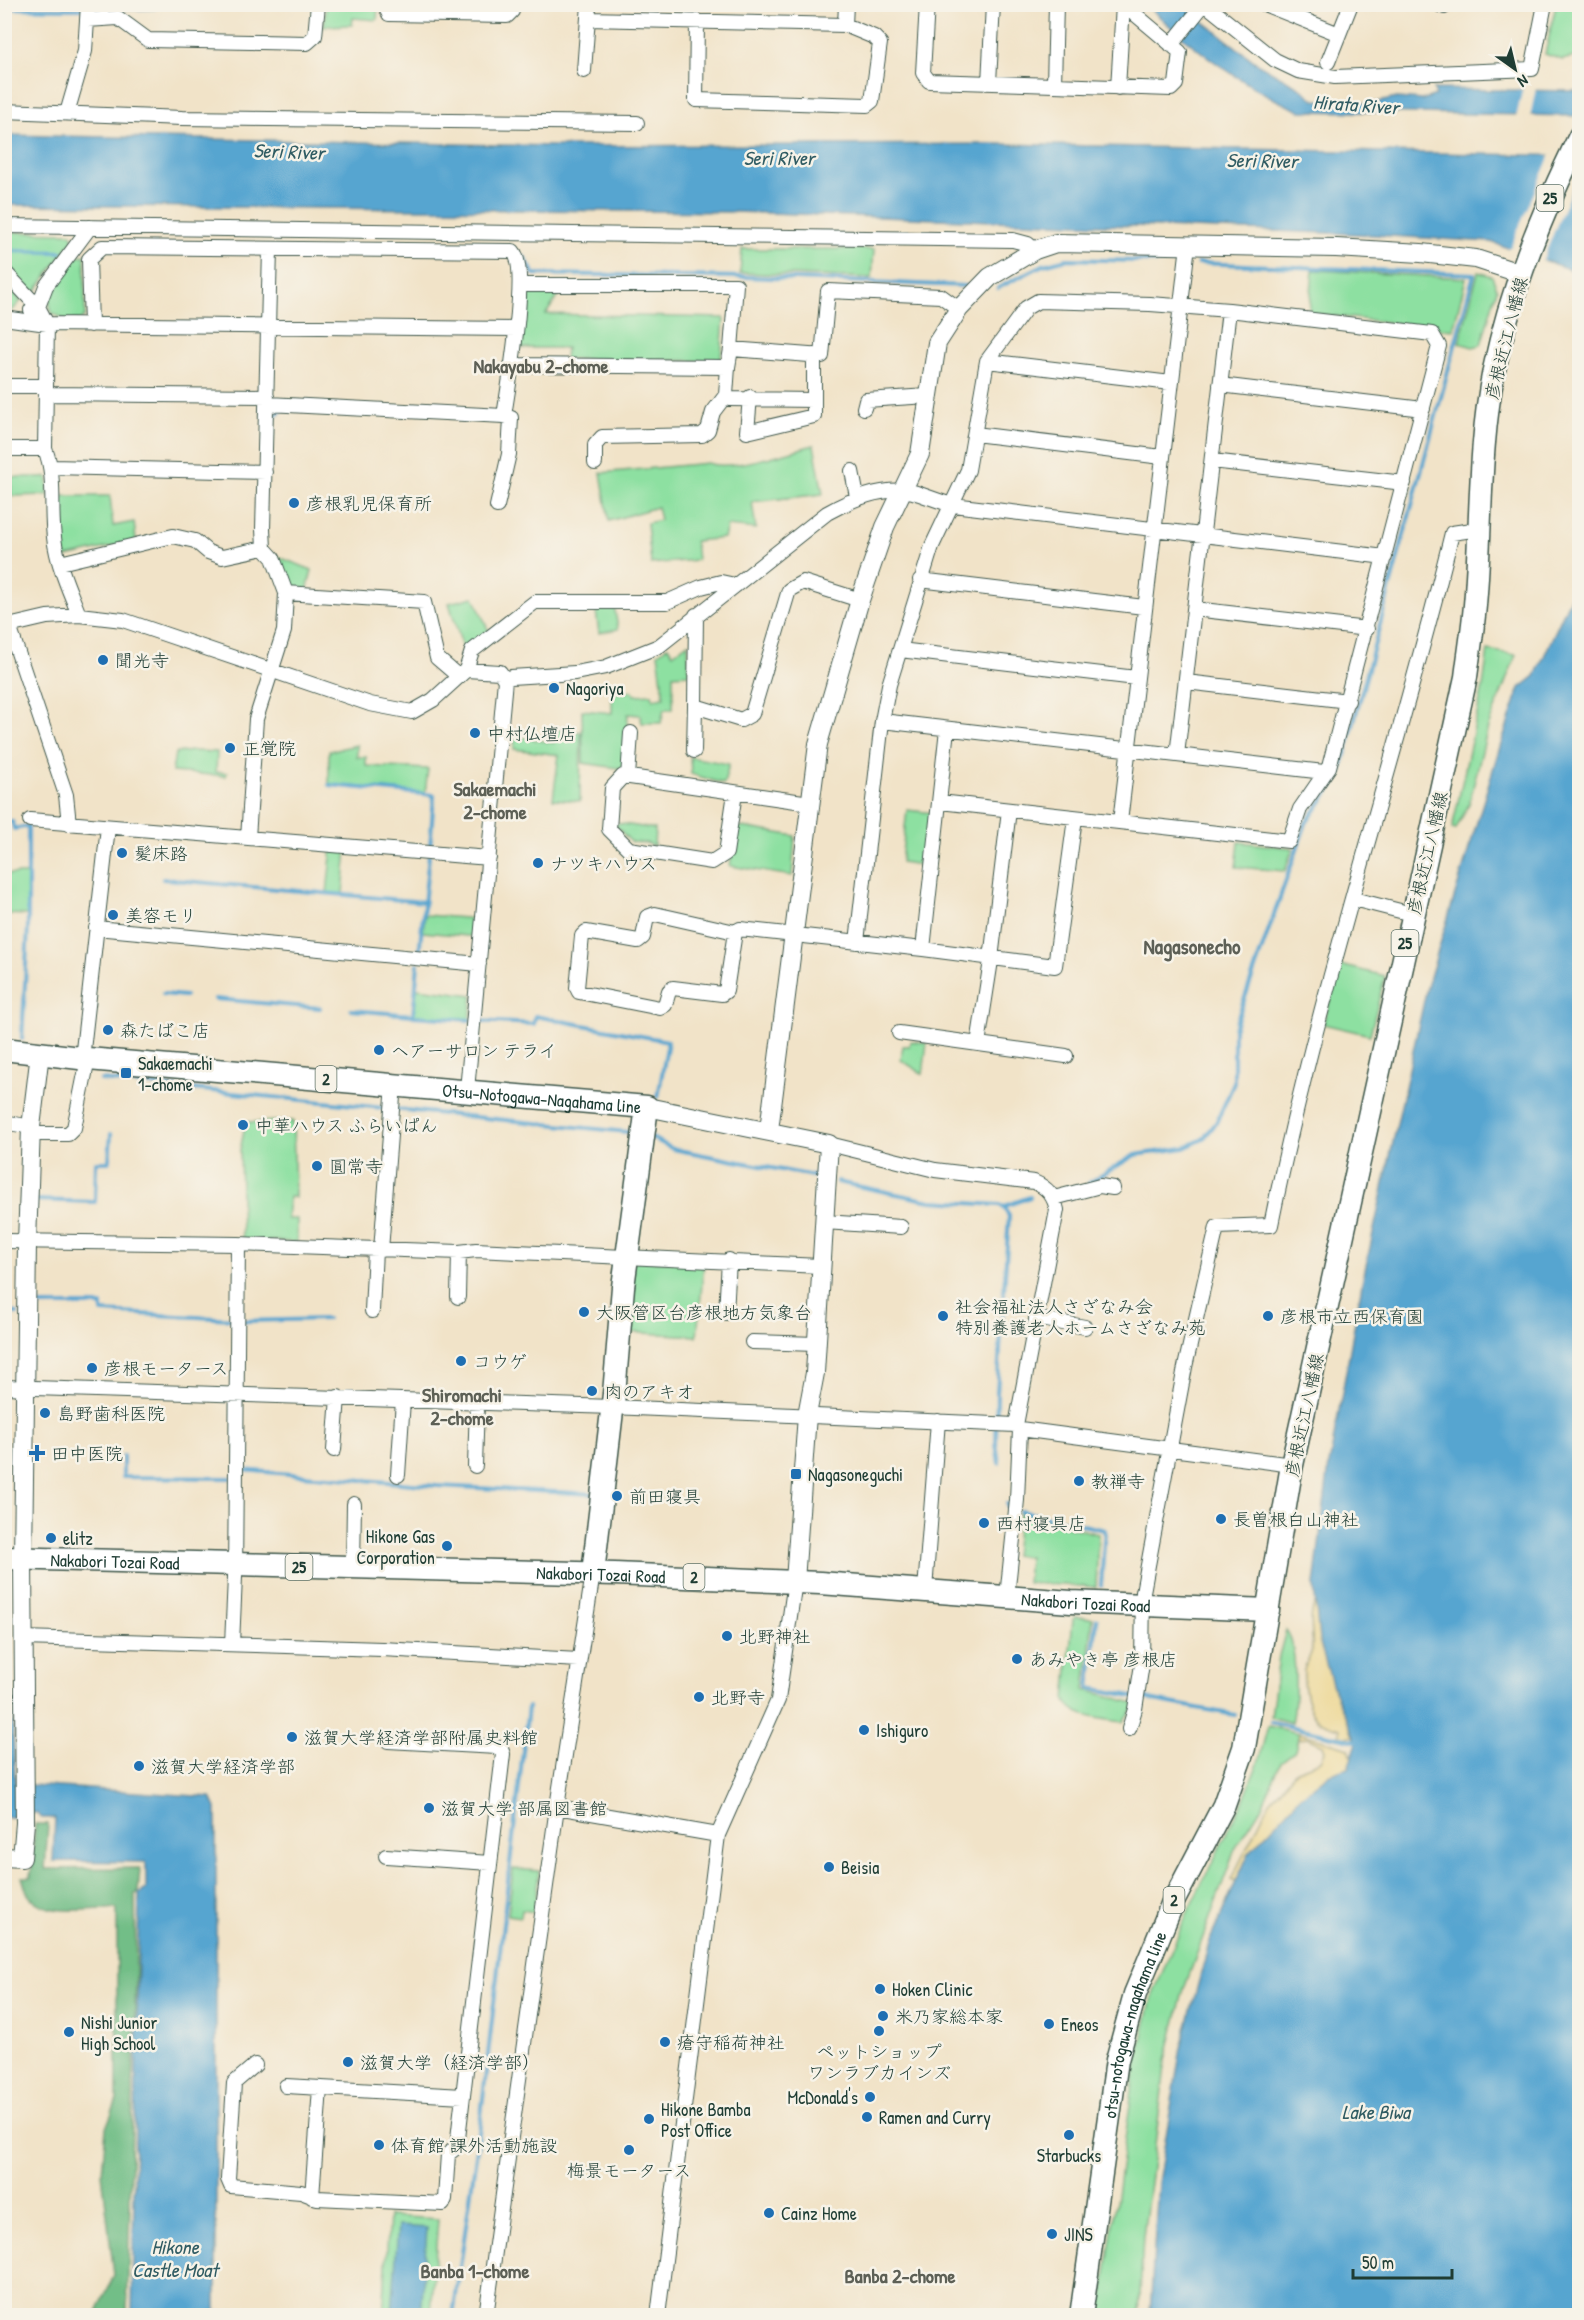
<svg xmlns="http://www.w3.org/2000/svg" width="1584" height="2320" viewBox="0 0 1584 2320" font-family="'Patrick Hand','Klee One',sans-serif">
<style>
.green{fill:#8de0a1;stroke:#568e6a;stroke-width:1.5}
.forest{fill:#72be87;stroke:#487e5e;stroke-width:1.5}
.sand{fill:#eeda9e;stroke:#868c69;stroke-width:1.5}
.water{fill:#56a5d0;stroke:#3a7182;stroke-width:1.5}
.pier{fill:#f1e3c8}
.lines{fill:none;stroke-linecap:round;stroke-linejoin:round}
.stream{stroke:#56a5d0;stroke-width:4}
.minor-casing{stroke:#3e564a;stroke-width:16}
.tertiary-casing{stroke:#3e564a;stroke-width:20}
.primary-casing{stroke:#3e564a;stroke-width:25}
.minor{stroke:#fff;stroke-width:14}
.tertiary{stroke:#fff;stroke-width:18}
.primary{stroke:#fff;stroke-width:22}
.poi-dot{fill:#1f6fb2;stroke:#f7f3e8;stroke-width:2}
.labels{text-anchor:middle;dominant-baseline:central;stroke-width:5;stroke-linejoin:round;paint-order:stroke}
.shield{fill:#f7f3e8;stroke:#60746a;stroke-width:1.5}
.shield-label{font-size:16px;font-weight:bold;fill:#1f3d34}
.street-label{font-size:18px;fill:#1f3d34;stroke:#f7f3e8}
.poi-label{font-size:18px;fill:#1f3d34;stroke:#f7f3e8;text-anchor:start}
.water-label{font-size:20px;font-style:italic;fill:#305c63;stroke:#f7f3e8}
.neighbourhood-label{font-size:20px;font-weight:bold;fill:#5d6056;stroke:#f7f3e8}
.quarter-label{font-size:21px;font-weight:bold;fill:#5d6056;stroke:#f7f3e8}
</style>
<rect width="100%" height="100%" fill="#f7f3e8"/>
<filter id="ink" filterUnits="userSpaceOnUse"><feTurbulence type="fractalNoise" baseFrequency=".0167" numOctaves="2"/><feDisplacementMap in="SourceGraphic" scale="12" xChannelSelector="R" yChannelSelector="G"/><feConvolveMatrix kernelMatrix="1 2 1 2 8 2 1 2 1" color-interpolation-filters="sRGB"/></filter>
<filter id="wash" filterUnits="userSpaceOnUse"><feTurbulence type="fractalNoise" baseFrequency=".008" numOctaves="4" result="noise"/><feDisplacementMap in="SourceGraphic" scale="24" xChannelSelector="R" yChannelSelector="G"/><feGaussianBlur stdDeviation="1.35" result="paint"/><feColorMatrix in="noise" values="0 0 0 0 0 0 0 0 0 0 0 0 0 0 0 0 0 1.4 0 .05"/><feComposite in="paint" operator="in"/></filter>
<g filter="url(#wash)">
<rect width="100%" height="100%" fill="#f1e3c8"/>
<!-- green -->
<path class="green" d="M326,5h52l-1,15 -24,-2 -1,7 -28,1z
M1556,5h23v51l-17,4 -17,-6z
M4,232l67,1 2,7 -38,52 -8,-4 -22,-26z
M742,249h132l-2,29 -132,-5z
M85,255v61l-4,4h-15l-14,-7c-10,-25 10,-39 25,-57z
M1313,270l153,8 -13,52 -144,-17z
M1478,272l14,4 5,13 -16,56 -8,2 -14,-4z
M4,280l17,21 -9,10 -7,-1z
M526,292l34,2 -14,20 178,4 -3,40 -3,3 -153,-2 1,-11h-46z
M814,445l9,49 -71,8 4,27 -29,-3 -3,12 -29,3 2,19 -46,4 -4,-41 13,-3 -3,-13 -48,14 -8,-48 107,-10c22,9 82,-12 106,-18z
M11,477h37v18l-37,1z
M55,496h55l3,30 21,-4 2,19 -74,17z
M276,556l36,14 -5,21 -20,-1z
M474,597l16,37 -24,19 -3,-4 -14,-46z
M595,604h19l4,25 -19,4z
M688,643l1,31 -16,1v34h-9l-3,14h-19l-2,-8 -12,-1 -4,55 -41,-6 -1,-53 30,3v-20l21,-2 1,4 18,-1 1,5 11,-2 -6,-44 10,-7 5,8z
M1488,650l28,5 -28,72 -19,77 -13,25h-4l31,-142z
M556,730l25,2 -1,69 -27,-2 6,-44 -45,-6 1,-13 39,7z
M357,745v12h9v9l62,3 -3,24 -96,-9v-33z
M192,751l25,1 -1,20 11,1 -1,3 -54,-4 3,-19z
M690,757l39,7 -5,20 -33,-10z
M907,810l26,3 -5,41h-5l-2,11 -20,-3z
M616,823l39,6 -1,17 -8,-3 -15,-1 -15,-16z
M736,826l59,10 -3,40 -62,-10z
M1239,842l54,6 -8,23 -49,-4z
M332,847l15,1 -4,46 -16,-1z
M5,874h23l-1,41 -22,-1z
M425,915l54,4 -1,18 -55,-5z
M1340,965l45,11 -15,59 -47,-11z
M417,988l56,7 -3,24 -56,-4z
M911,1041l16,2 -4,31 -22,-14 2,-14h6z
M293,1121l2,76h-6l-2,22h10v23l-55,-2 -2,-90 6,-28z
M633,1260l71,3 -7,73 -72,-4z
M1019,1514l79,20 -2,53 -69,-4 2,-26 -15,-2z
M1075,1617l18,1 -8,72 49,13 -1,6 -10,13c-18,-3 -51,-4 -58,-23l8,-80z
M1286,1630c12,13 10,75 6,93l-21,-6 8,-61z
M1268,1726l31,7 -4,18 -14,11 -20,46 -26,41 -52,143 -17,68 -23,177 -4,78h-39l35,-246 17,-72 38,-90 53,-106 15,-38z
M513,1869l26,2 -5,41 -12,-2 -1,7 -13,-2z
M389,2216l49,3 -7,96 -48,1z"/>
<!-- forest -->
<path class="forest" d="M35,1824h13l-3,45 95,-1 -2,25 -3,1 1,82 -9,339h-31l18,-40 -12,-102 4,-45 11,-28v-191c-24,-2 -67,9 -86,-11 -5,-4 -7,-15 -9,-21h9z"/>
<!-- sand -->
<path class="sand" d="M1316,1602c4,49 18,88 37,133l-8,3 -6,-2 2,-7c-7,-2 -17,-4 -23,-9 -11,-9 -15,-35 -14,-49 1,-8 7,-14 8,-22 2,-16 -5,-32 4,-47z
M1299,1733l50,15 3,10 -4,10 -20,7 -79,78 -13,29 -5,-2 38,-77 28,-33 24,-9 4,-10 -2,-6 -15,-7 -10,1z"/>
<!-- water -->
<path class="water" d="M1147,5h35l76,59 41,23 16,13 54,4 28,-6 25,2 14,-5 -3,-6 146,2v25l-279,-5c-56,-24 -110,-64 -153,-106z
M5,135l552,11 439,-2 583,12 1,117 -89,-31 -134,-8 -621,-22 -731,-7z
M1579,579v1736h-429l8,-132 23,-135 29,-108 39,-87 51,-56 28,-22 20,-7 9,-25 -23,-53 -15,-50 -5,-55 15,-120 33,-181 65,-297 71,-234 22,-65 15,-12z
M4,1579l7,98 4,107 196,13 5,11v507h-84l7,-421 7,-5v-27l-93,-1 2,-43h-13l-6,-5h-20l-1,4h-10z
M398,2226l29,2 -6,87h-29z"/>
<!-- pier -->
<path class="pier" d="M1523,87l13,1 -6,30h-14z
M4,132l4,1 -1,75h-3z
M1551,153h29l-1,18 -38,93 -37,-14 7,-4z"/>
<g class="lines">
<!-- stream -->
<path class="stream" d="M4,8l79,1
M96,9l57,-1 11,-4
M4,251l58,1
M524,257l10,17 212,3 220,9
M998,288l45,-23 24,-6 109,3
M274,416l9,-7
M329,785l105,10 -4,52
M4,822l8,-1 2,8 14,-3v102l-6,111
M163,879l262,23
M419,955l10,-100
M418,964l-5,52 57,4
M163,994l22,2
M215,999l105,9
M351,1010l62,5
M477,1021l57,3 1,-8 133,25 -10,56
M101,1080l536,53
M650,1137l23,12 145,28
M837,1182l94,19 69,4 6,5 3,6 -12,177 -1,51 3,19
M1089,1183l46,-28 49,-7 19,-9 13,-16 18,-40v-54l72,-206 33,-46 135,-503 -276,-11
M34,1200l61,2 1,-40h13l2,-28
M1006,1208l-1,-2 25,-9
M32,1305h70v7l132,7
M4,1312l13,1
M242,1321l85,-2
M123,1456v21l107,1
M242,1470l195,16 157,8
M1007,1504l1,4 4,1
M1020,1511l85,19 -4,56
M1097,1619l-8,69 146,27
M1271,1722l89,20
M453,2316l25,-174 50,-435"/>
</g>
</g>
<g filter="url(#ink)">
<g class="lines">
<!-- minor casing -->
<g class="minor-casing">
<path id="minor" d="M384,4l5,10 118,2 5,-5 1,-7
M927,4l-4,69 6,8 125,4 2,-81
M1205,4l70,56 23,11 37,6 197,-8 13,-65
M1264,4l75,30
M1437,4l7,3 1,-3
M588,19l257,6 1,-21
M87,20l1,-16
M697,21l-1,79 171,5 5,-4 8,-58 -6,-6 -29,-12
M1171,45l33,-41
M1328,62l23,-58
M584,71l5,-67
M989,83l4,-79
M1054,85l117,4 5,-5 4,-32 -57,-48
M1118,88l5,-83
M4,111l178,7 455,5
M67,113l18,-62 2,-31 31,-2 30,22 159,3 8,-7 3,-32
M4,226l1009,14 15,4 7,6
M4,271l34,36 9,17 -2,125c13,32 3,67 11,100 4,22 15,45 23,66
M521,285h215l-5,64
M31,310l7,-3 8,-21 44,-59
M4,318l43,6 468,5
M91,325l-2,-66 13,-12 411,4c17,18 -5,137 -9,165l-236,-12
M987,361l184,22
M511,365l217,2 3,-18 91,7 6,-65 113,5 18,13
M1220,385l203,24
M4,386h42
M47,394l220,2
M726,395l4,4 84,1
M750,397l-3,35 67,-16v-61
M864,408l2,-8 62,-4
M975,434l187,23
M4,449h41
M1212,461l192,22
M595,463v-18l7,-8 100,-2 6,-5 5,-18 13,-17 2,-28
M52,467l213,5
M852,471l5,26
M497,506l12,-52 2,-36 -7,-2
M60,563l113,-27 22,5 13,11 14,5 42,-9
M920,580l224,27
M286,593l138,9 13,56 21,18
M1194,609l173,20
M9,626l57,169 3,29
M4,627l43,-10 32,-2 44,5 247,84 42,8 21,-12 33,-30 34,2 5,8 -38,410
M900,650l236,28
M466,670l6,-19 63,-49h132l34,-15 20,-5 14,3
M505,680l6,-3 64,-4 31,-6 53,-21 168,-133c25,-14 56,-27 86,-21 14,4 27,10 40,13l432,52
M1186,682l162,19
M695,706l1,-91
M882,721l442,51
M694,751l1,-45 46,14 11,-6 37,-124 14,-8 57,18
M1177,755l52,-445
M628,777l3,-44
M735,793l-9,60 -14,9 -83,-13 -20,-20 3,-41 11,-12 187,27
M30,820l459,38
M1120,822l68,-577
M248,838l8,-119 28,-88 2,-38 -13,-35 -9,-10 -1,-19 7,-280
M1353,899l59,15
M96,928l383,36
M735,932l-80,-18 -8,3 -4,20 -5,4 -52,-9 -4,4 -5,52 2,4 81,16 5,-3 4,-14 4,-3 49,6 4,-3 9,-59 5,-3 183,20 132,17 20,-148
M857,942l25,-221 7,-36 43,-139 36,-76 19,-109 39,-53 12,-7 112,3 79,6 203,24 7,12 -110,421 -29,42 -11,32 -349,-39
M923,949l24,-220
M899,1033l167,23
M978,1044l12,-77 19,-157
M82,1059l26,-232
M4,1122l27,5
M30,1134h38l6,-6 14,-69
M829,1144l106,26 99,12c14,6 20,14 23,28l-41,215
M1054,1198l46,-12 13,2
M824,1222l77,5
M4,1241l234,3 221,8 17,-2 344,16
M381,1250l13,-166
M458,1297l1,-45
M372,1311l3,-61
M726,1313l3,-53
M1036,1318l49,9
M752,1342l64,2
M4,1387l608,20 404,18 4,4 272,36
M334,1450l4,-53
M475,1466l2,-63
M398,1475l5,-75
M353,1567l1,-63
M925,1590l13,-169
M1007,1597l10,-97 3,-71
M23,1638l359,11 197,11
M232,1644l3,-67 3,-333
M1129,1729l6,-20 7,-45 1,-72 42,-225 32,-140 54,-2c47,-234 124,-461 181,-692l27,-4
M557,1807l161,28
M386,1856l104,7
M255,2065l-21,18 -6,96 3,7 70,6 16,6 126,6 2,-5 3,-45 9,-7 46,-393 -2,-5 -4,-2 -109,-6
M286,2086l177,10
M312,2197l8,-109
M486,2316l71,-509 36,-234
M658,2316l60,-481 60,-135 17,-119"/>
</g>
<!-- tertiary casing -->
<g class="tertiary-casing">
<path id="tertiary" d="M647,1107l182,37 -14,229 -8,42 -12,166
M769,1130l49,-386 42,-144 25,-73 35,-73 17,-111 22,-34 31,-32 45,-27 21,-7 280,5 85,5 55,6 46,15
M4,1857l18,1 3,-35 -2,-264 4,-316 4,-116 9,-74"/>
</g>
<!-- primary casing -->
<g class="primary-casing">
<g id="primary">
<path id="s1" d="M4,1049l84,10 559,48 -24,180 -9,107 -21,179"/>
<path id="s2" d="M4,1558l611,16 205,9 251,19 197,8"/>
<path id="s3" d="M1081,2316l36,-256 18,-66 38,-92 51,-97 20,-57 48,-283 174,-788c3,-24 7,-48 9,-72 7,-78 3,-157 19,-235 17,-82 49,-159 86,-234"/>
</g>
</g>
<!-- minor -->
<use href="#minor" class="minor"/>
<!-- tertiary -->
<use href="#tertiary" class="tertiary"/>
<!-- primary -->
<use href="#primary" class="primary"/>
</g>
</g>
<!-- markers -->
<g class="poi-dot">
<circle cx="294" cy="503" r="6"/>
<circle cx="103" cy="660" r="6"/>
<circle cx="554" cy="688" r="6"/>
<circle cx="475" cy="733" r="6"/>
<circle cx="230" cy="748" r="6"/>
<circle cx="122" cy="853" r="6"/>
<circle cx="538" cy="863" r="6"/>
<circle cx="113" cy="915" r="6"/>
<circle cx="108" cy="1030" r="6"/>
<circle cx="379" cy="1050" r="6"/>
<rect x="120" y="1067" width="12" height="12" rx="3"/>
<circle cx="243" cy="1125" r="6"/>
<circle cx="317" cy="1166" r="6"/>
<circle cx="584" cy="1312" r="6"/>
<circle cx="943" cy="1316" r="6"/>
<circle cx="1268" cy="1316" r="6"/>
<circle cx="461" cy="1361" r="6"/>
<circle cx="92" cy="1368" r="6"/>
<circle cx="592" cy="1391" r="6"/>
<circle cx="45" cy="1413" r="6"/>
<path d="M34 1444h6v6h6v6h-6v6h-6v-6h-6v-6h6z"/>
<rect x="790" y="1468" width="12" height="12" rx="3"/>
<circle cx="1079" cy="1481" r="6"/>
<circle cx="617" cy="1496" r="6"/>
<circle cx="1221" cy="1519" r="6"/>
<circle cx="984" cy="1523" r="6"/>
<circle cx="51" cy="1538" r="6"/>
<circle cx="447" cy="1546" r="6"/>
<circle cx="727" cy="1636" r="6"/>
<circle cx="1017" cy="1659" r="6"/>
<circle cx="699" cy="1697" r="6"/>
<circle cx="864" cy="1730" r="6"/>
<circle cx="292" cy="1737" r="6"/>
<circle cx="139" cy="1766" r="6"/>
<circle cx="429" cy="1808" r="6"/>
<circle cx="829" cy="1867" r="6"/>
<circle cx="880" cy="1989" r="6"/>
<circle cx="883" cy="2016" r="6"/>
<circle cx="1049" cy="2024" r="6"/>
<circle cx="879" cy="2031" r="6"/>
<circle cx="69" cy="2032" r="6"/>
<circle cx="665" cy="2042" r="6"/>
<circle cx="348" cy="2062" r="6"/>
<circle cx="870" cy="2097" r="6"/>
<circle cx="867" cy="2117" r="6"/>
<circle cx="649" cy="2119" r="6"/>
<circle cx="1069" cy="2135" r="6"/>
<circle cx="379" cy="2145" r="6"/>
<circle cx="629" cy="2150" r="6"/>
<circle cx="769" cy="2213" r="6"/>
<circle cx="1052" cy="2234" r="6"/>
</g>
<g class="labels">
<!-- shield labels -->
<g class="shield">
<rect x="1536.5" y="185" width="27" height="26" rx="4.5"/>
<rect x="1391.5" y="930" width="27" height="26" rx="4.5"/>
<rect x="315.5" y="1066" width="21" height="26" rx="4.5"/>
<rect x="285.5" y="1554" width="27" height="26" rx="4.5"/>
<rect x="683.5" y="1564" width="21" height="26" rx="4.5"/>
<rect x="1163.5" y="1887" width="21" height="26" rx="4.5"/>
</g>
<g class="shield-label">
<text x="1550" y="198">25</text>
<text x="1405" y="943">25</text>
<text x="326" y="1079">2</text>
<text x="299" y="1567">25</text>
<text x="694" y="1577">2</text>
<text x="1174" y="1900">2</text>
</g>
<!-- street labels -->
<g class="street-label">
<text transform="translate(1506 338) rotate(-76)">彦根近江八幡線</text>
<text transform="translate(1427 853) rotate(-77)">彦根近江八幡線</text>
<text stroke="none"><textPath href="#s1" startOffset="540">Otsu-Notogawa-Nagahama line</textPath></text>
<text transform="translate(1304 1415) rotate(-78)">彦根近江八幡線</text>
<text stroke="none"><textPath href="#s2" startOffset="111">Nakabori Tozai Road</textPath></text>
<text stroke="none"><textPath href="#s2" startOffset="597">Nakabori Tozai Road</textPath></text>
<text stroke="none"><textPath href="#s2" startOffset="1083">Nakabori Tozai Road</textPath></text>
<text stroke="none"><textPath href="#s3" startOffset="297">otsu-notogawa-nagahama line</textPath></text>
</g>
<!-- poi labels -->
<g class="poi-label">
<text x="306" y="503">彦根乳児保育所</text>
<text x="115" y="660">聞光寺</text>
<text x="566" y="688">Nagoriya</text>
<text x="487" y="733">中村仏壇店</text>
<text x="242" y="748">正覚院</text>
<text x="134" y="853">髪床路</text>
<text x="550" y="863">ナツキハウス</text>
<text x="125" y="915">美容モリ</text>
<text x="120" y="1030">森たばこ店</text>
<text x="391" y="1050">ヘアーサロン テライ</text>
<text x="138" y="1063">Sakaemachi<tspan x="138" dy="21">1-chome</tspan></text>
<text x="255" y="1125">中華ハウス ふらいぱん</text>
<text x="329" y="1166">圓常寺</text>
<text x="955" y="1306">社会福祉法人さざなみ会<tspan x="955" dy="21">特別養護老人ホームさざなみ苑</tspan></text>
<text x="596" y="1312">大阪管区台彦根地方気象台</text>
<text x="1280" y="1316">彦根市立西保育園</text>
<text x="473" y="1361">コウゲ</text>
<text x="104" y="1368">彦根モータース</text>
<text x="604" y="1391">肉のアキオ</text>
<text x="57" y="1413">島野歯科医院</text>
<text x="51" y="1453">田中医院</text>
<text x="808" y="1474">Nagasoneguchi</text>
<text x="1091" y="1481">教禅寺</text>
<text x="629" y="1496">前田寝具</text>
<text x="1233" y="1519">長曽根白山神社</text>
<text x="996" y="1523">西村寝具店</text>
<text x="435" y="1536" text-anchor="end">Hikone Gas<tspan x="435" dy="21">Corporation</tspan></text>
<text x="63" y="1538">elitz</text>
<text x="739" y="1636">北野神社</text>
<text x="1029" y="1659">あみやき亭 彦根店</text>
<text x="711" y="1697">北野寺</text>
<text x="876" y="1730">Ishiguro</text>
<text x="304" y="1737">滋賀大学経済学部附属史料館</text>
<text x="151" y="1766">滋賀大学経済学部</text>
<text x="441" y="1808">滋賀大学 部属図書館</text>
<text x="841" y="1867">Beisia</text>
<text x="892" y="1989">Hoken Clinic</text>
<text x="895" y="2016">米乃家総本家</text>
<text x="81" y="2022">Nishi Junior<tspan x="81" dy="21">High School</tspan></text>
<text x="1061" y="2024">Eneos</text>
<text x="677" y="2042">瘡守稲荷神社</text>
<text x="879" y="2051" text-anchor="middle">ペットショップ<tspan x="879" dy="21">ワンラブカインズ</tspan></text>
<text x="360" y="2062">滋賀大学（経済学部）</text>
<text x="858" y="2097" text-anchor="end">McDonald's</text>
<text x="661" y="2109">Hikone Bamba<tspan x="661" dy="21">Post Office</tspan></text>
<text x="879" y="2117">Ramen and Curry</text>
<text x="391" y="2145">体育館 課外活動施設</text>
<text x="1069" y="2155" text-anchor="middle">Starbucks</text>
<text x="629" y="2170" text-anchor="middle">梅景モータース</text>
<text x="781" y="2213">Cainz Home</text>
<text x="1064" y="2234">JINS</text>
</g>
<!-- water labels -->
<g class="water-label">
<text transform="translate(1356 104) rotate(4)">Hirata River</text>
<text transform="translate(289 151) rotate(2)">Seri River</text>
<text x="779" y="157">Seri River</text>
<text transform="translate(1262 160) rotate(1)">Seri River</text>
<text x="1376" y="2111">Lake Biwa</text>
<text x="175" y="2246">Hikone<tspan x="175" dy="23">Castle Moat</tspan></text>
</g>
<!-- neighbourhood labels -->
<g class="neighbourhood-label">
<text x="541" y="365">Nakayabu 2-chome</text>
<text x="495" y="788">Sakaemachi<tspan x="495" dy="23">2-chome</tspan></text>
<text x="462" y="1394">Shiromachi<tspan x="462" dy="23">2-chome</tspan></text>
<text x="475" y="2270">Banba 1-chome</text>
<text x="900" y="2275">Banba 2-chome</text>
</g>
<!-- quarter labels -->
<g class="quarter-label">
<text x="1192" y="946">Nagasonecho</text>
</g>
</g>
<!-- margin -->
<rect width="1584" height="2320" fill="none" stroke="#f7f3e8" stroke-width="24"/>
<!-- north arrow -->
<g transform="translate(1515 69) rotate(146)" stroke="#f7f3e8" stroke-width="4.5" paint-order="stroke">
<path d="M0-4.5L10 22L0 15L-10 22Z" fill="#1f3d34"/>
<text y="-9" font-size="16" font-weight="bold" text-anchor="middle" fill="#1f3d34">N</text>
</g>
<!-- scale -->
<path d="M1353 2269v9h99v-9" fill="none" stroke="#1f3d34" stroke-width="3"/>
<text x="1362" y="2269" font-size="18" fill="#1f3d34" stroke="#f7f3e8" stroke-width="4.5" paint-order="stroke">50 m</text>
</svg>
